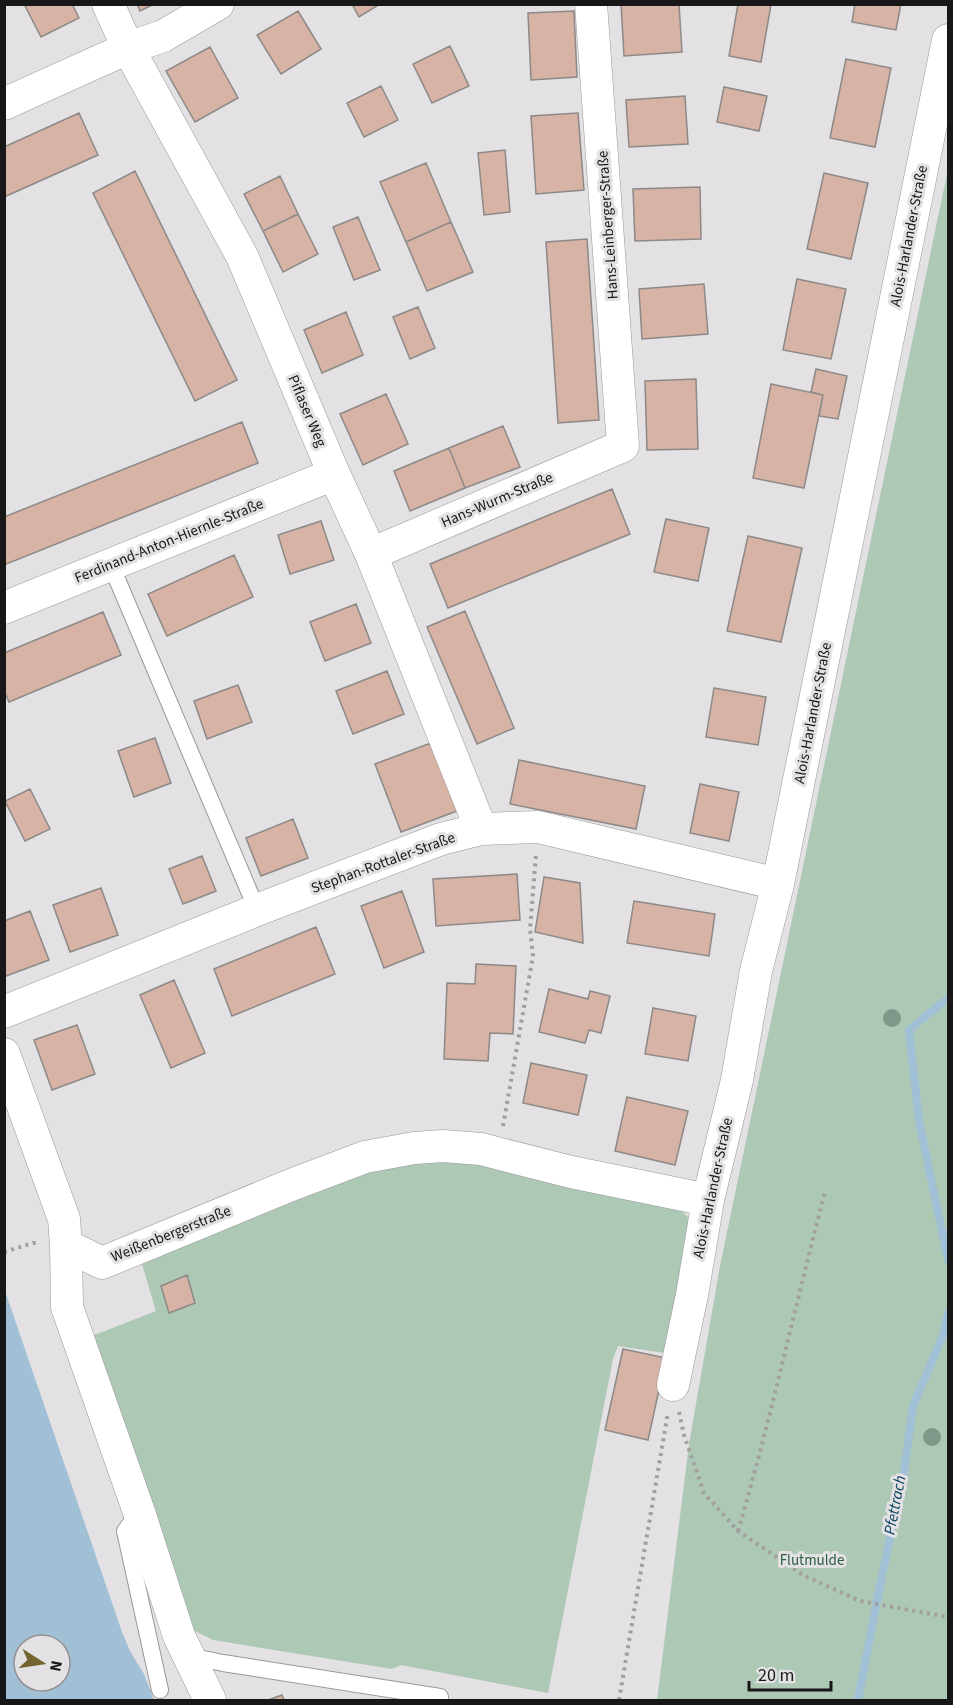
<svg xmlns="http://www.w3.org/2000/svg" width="953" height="1705" viewBox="0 0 953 1705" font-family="'Source Sans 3',sans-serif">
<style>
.green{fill:#aec8b6}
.water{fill:#a1c0d6;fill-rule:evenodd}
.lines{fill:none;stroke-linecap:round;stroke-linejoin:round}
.stream{stroke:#a1c0d6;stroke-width:8}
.building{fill:#d6b3a5;stroke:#8c8987;stroke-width:1.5}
.lane-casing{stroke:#99979a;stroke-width:18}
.street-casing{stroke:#99979a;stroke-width:33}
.path{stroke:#a09ea0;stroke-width:4;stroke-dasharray:3 4.5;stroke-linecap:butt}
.lane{stroke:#fff;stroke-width:16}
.street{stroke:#fff;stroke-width:32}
.tree{fill:#7e9989}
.labels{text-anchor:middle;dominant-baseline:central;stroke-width:6;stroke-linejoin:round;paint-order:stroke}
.street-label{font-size:15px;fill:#181718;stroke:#e3e1e3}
.park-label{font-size:15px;fill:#2b5e3f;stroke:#e3e1e3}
.water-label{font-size:16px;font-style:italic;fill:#084260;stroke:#e3e1e3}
</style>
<rect width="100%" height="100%" fill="#e3e1e3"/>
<!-- green -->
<path class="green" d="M948,169v1531h-291l32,-256 31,-178z
M404,1157l73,4 204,49 12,12 -22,132 -53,-8 -5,13 -65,334 -147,-28 -9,4 -179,-29 -22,-11 -104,-291 69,-27 -15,-50z"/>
<!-- water -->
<path class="water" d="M4,1288l118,344 8,19 14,23 10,26h-149zM24,1645h36v36h-36z"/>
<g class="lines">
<!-- stream -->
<path class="stream" d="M948,998l-39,32 10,91 29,139
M858,1700l22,-115 24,-113 9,-66 30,-71 5,-22"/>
</g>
<!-- building -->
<path class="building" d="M24,4h48l7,14 -38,19z
M137,4h17l-14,7z
M352,4h28l-21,13z
M621,4h58l3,48 -58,4z
M738,4l33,1 -10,57 -32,-6z
M855,4h46l-5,26 -44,-8z
M298,11l23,38 -40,25 -24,-39z
M574,11l3,66 -46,3 -3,-67z
M450,46l19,40 -37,17 -19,-39z
M210,47l28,51 -43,24 -29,-51z
M846,59l45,9 -16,79 -45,-9z
M381,86l17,34 -34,17 -17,-34z
M724,87l43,9 -8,35 -42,-9z
M685,96l3,48 -59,3 -3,-47z
M79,113l19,42 -94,42v-50z
M578,113l6,77 -48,4 -5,-78z
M505,150l5,62 -26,3 -6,-62z
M426,163l25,59 -45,20 -26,-60z
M135,171l102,209 -42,21 -102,-208z
M824,173l44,10 -17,76 -44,-10z
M280,176l18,38 -35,17 -19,-37z
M700,187l1,52 -66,2 -2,-52z
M298,214l20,40 -35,18 -20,-41z
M358,217l22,53 -26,10 -21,-53z
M451,222l22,50 -46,19 -21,-49z
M587,239l12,181 -41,3 -12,-181z
M797,279l49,10 -15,70 -48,-9z
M704,284l4,50 -66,5 -3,-50z
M418,307l17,41 -25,11 -17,-42z
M346,312l17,43 -41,18 -18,-43z
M816,369l31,7 -9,43 -19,-3 4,-21 -12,-3z
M696,379l2,70 -51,1 -2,-69z
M771,384l52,11 -19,93 -51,-10z
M386,394l22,50 -45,21 -23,-51z
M242,422l16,41 -254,102v-48z
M503,426l17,41 -55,21 -16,-40z
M449,448l16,40 -55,23 -16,-40z
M612,489l18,45 -182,74 -18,-44z
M666,519l43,9 -11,53 -44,-9z
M321,521l13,39 -44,14 -12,-39z
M748,536l54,12 -21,94 -54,-11z
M234,555l19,42 -86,39 -19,-42z
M356,604l15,39 -46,18 -15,-39z
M465,611l49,117 -37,16 -50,-117z
M103,612l18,43 -112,47 -5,-12v-37z
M387,671l17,43 -51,20 -17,-43z
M238,685l14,37 -45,17 -13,-38z
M714,688l52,9 -8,48 -52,-8z
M155,738l16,45 -37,14 -16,-46z
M431,743l26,68 -56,21 -26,-68z
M519,760l126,26 -9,43 -126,-25z
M700,784l39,8 -10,49 -39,-8z
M30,789l20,40 -25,12 -20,-40z
M293,819l15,39 -47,18 -15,-38z
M202,856l14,35 -33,13 -14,-35z
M517,874l3,46 -84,6 -3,-47z
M544,877l36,6 3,60 -48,-11z
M101,888l17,47 -48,17 -17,-47z
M402,891l22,61 -40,16 -23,-62z
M634,901l81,13 -6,42 -82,-13z
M30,911l19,49 -43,16 -2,-5v-50z
M316,927l19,47 -103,42 -18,-47z
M476,964l40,2 -3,68 -23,-1 -2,28 -44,-2 3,-76 28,1z
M174,980l31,73 -34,15 -31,-73z
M549,989l39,10 2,-8 20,5 -9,37 -12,-3 -4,13 -46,-11z
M653,1008l43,8 -8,45 -43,-7z
M77,1025l18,49 -43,16 -18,-50z
M531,1063l56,12 -9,40 -55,-12z
M627,1097l61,14 -13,54 -60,-14z
M187,1275l8,28 -26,10 -8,-27z
M623,1349l43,9 -18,82 -43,-10z
M282,1695l2,5h-16z"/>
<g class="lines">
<!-- lane casing -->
<g class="lane-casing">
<path id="lane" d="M111,565l146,345
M139,1512l-14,19 35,159
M189,1656l34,7 217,34"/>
</g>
<!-- street casing -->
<g class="street-casing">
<path id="street" d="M108,4l20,44 114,208 92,218 37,80 110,275
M4,104l124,-56 35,-12 55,-32
M371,554l252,-108 -32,-442
M4,608l330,-134
M4,1012l253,-102 184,-71 40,-10 57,-2 240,57
M4,1054l60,165 2,26 1,62 72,205 40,124 31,64
M66,1245l36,18 189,-78 74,-28 49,-9 29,-2 38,3 90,23 137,28
M673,1385l19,-90 16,-95 29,-120 19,-109 22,-87 170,-844"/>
</g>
<!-- path -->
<path class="path" d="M503,1126l30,-170 -3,-27 6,-74
M4,1252l29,-9h5
M679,1412l5,23 20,58 34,38 65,44 57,26 88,16
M738,1531c33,-112 57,-226 87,-339
M619,1700l49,-288"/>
<!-- lane -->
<use href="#lane" class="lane"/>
<!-- street -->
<use href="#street" class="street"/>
</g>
<!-- trees -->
<g class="tree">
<circle cx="892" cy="1018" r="9"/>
<circle cx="932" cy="1437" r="9"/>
</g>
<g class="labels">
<!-- street labels -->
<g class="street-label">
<text transform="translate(608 225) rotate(-94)">Hans-Leinberger-Straße</text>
<text transform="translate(909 236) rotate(-79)">Alois-Harlander-Straße</text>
<text transform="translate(307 411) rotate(67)">Piflaser Weg</text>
<text transform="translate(497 500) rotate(-23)">Hans-Wurm-Straße</text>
<text transform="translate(169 541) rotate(-22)">Ferdinand-Anton-Hiernle-Straße</text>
<text transform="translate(813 713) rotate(-79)">Alois-Harlander-Straße</text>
<text transform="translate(383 863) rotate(-20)">Stephan-Rottaler-Straße</text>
<text transform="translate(713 1188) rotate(-78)">Alois-Harlander-Straße</text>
<text transform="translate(171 1234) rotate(-22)">Weißenbergerstraße</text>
</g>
<!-- park labels -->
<g class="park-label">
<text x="812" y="1560">Flutmulde</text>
</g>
<!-- water labels -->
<g class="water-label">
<text transform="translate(895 1505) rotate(-79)">Pfettrach</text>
</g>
</g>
<!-- border -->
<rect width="953" height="1705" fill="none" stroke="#181718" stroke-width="12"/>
<!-- north arrow -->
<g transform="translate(42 1663) rotate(102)"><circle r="28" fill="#e3e1e3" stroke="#929092" stroke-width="1.5"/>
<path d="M0-4.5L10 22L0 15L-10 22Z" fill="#736532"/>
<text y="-9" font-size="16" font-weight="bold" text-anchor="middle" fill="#181718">N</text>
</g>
<!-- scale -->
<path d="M749 1681v9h82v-9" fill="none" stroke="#181718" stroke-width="3"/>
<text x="758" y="1681" font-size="18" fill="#181718" stroke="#e3e1e3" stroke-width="4.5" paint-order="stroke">20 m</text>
</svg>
